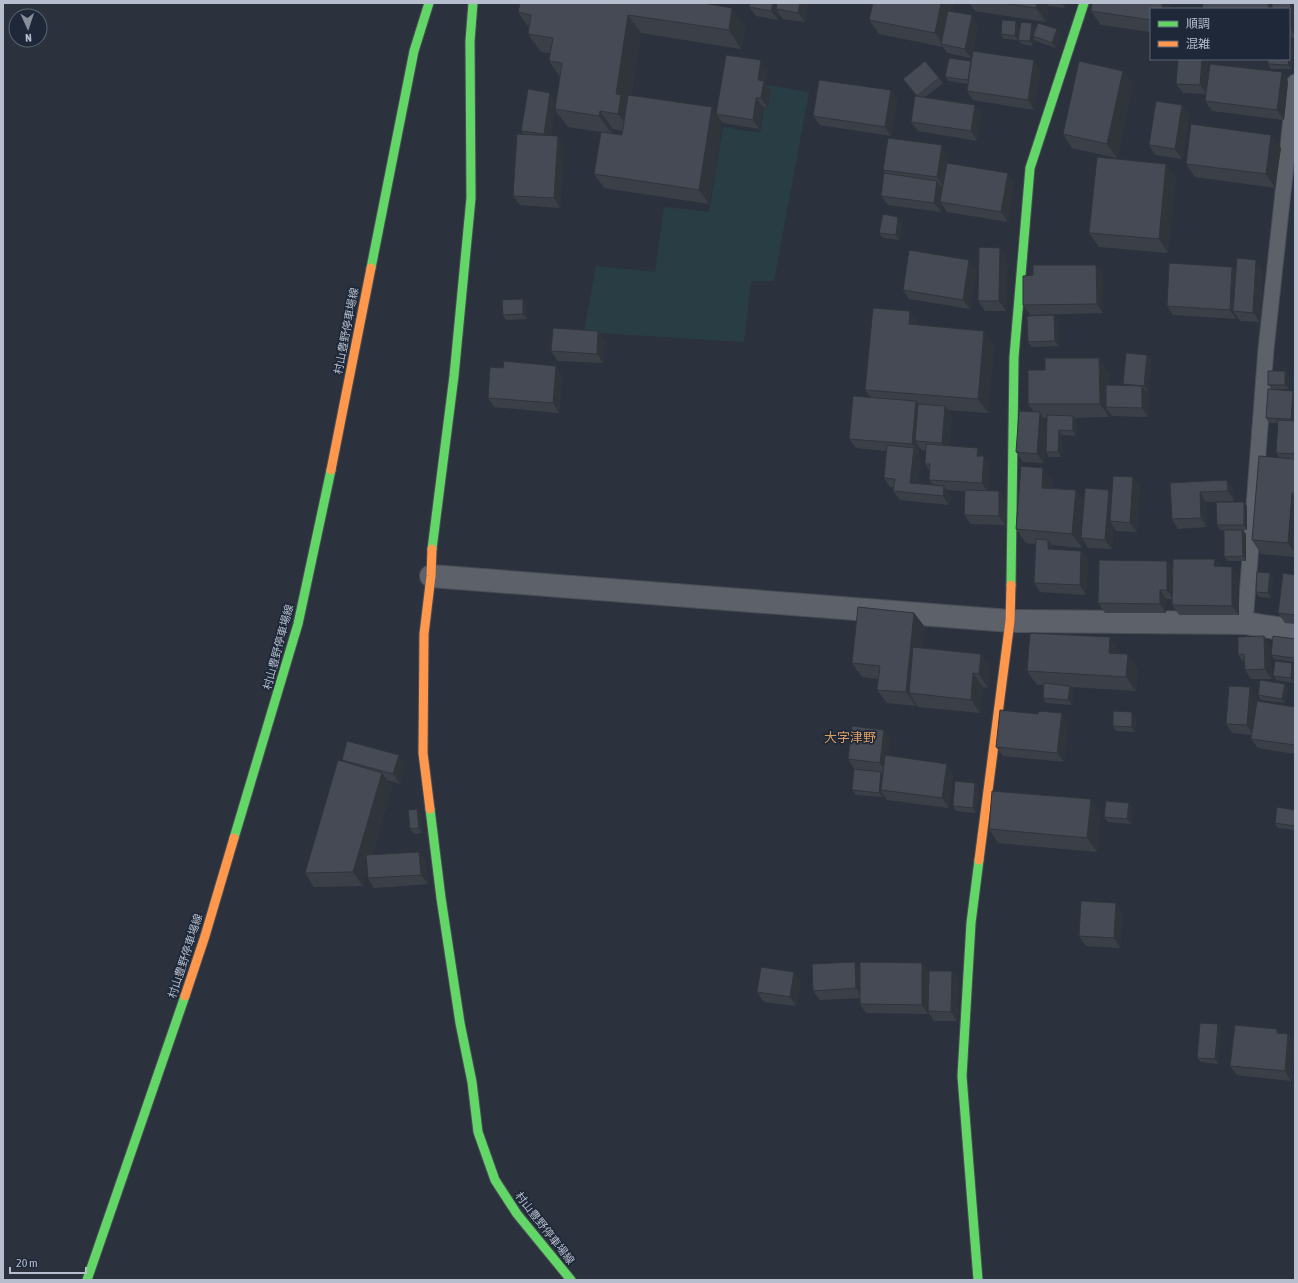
<svg xmlns="http://www.w3.org/2000/svg" width="1298" height="1283" viewBox="0 0 1298 1283" font-family="'Asap Condensed','Noto Sans JP',sans-serif">
<style>
.green{fill:#283e44}
.lines{fill:none;stroke-linecap:round;stroke-linejoin:round}
.lane-casing{stroke:#494d55;stroke-width:17}
.street-casing{stroke:#494d55;stroke-width:24}
.fast-casing{stroke:#494d55;stroke-width:11}
.slow-casing{stroke:#494d55;stroke-width:11}
.lane{stroke:#5c616a;stroke-width:15}
.street{stroke:#5c616a;stroke-width:22}
.fast{stroke:#63d668;stroke-width:9}
.slow{stroke:#ff974d;stroke-width:9}
.wall{fill:#3b4048;fill-rule:evenodd}
.shaded-wall{fill:#30343b}
.building{fill:#454a54;stroke:#30343b}
.labels{text-anchor:middle;dominant-baseline:central;stroke-width:3.5;stroke-linejoin:round;paint-order:stroke}
.street-label{font-size:11px;fill:#b7becd;stroke:#1e2838}
.quarter-label{font-size:13px;fill:#dd9d62;stroke:#1e2838}
</style>
<rect width="100%" height="100%" fill="#2c323d"/>
<!-- green -->
<path class="green" d="M768,85l41,7 -35,189h-23l-7,61 -160,-10 12,-66 59,6 9,-65 45,5 14,-85 37,6z"/>
<g class="lines">
<!-- lane casing -->
<g class="lane-casing">
<path id="lane" d="M1245,623l21,-274 29,-267"/>
</g>
<!-- street casing -->
<g class="street-casing">
<path id="street" d="M431,576l579,45 235,2 50,8"/>
</g>
<!-- fast casing -->
<g class="fast-casing">
<path id="fast" d="M371,268l43,-217 15,-48
M432,549l22,-173 17,-178 -1,-157 3,-38
M1011,585l3,-228 16,-189 54,-165
M430,809l11,89 19,125 12,59 6,50 17,48 22,34 54,66
M234,838l64,-214 33,-154
M87,1280l98,-284
M978,1280l-16,-204 9,-153 8,-63"/>
</g>
<!-- slow casing -->
<g class="slow-casing">
<path id="slow" d="M331,470l40,-202
M430,809l-7,-56 1,-119 7,-58 1,-27
M979,860l31,-239 1,-36
M185,996l20,-60 29,-98"/>
</g>
<!-- lane -->
<use href="#lane" class="lane"/>
<!-- street -->
<use href="#street" class="street"/>
<!-- fast -->
<use href="#fast" class="fast"/>
<!-- slow -->
<use href="#slow" class="slow"/>
</g>
<!-- wall -->
<path class="wall" d="M750,3h58l-3,19 -22,-3 -4,-5 -1,6 -22,-4 -7,-9z
M873,3h81l-2,9 26,13 -5,26 67,18 -6,41 -61,-10 -6,-9 1,-7 -19,-3 -4,-4 26,-16 2,-9 -2,6 -24,-5 -4,-6 -64,-13 -10,-14z
M969,3h97l-1,5 -16,-2 -3,16 -71,-11z
M1295,3v35l-6,-1v-28z
M610,4l122,4 13,18 -4,23 -100,-16 -10,62 81,12 4,7 52,-44 -3,13 6,8 -3,17 -5,-1 -4,22 -36,-6 -1,-1 -13,82 -105,-16 -10,-14 7,-42 -33,-5 -13,-17 -4,26 13,10 -4,62 -40,-3 -7,-9 11,-62 -3,-3 35,-30 4,-24 -11,-16 1,-8 -9,-1 -13,-18 1,-6 -11,-16zM613,129l10,2 -1,4 -10,-1z
M1151,9v23l-50,-7 -10,-14z
M1019,26l-1,14 -14,-1 -3,-5z
M1036,28l25,6 -5,14 -20,-7 -2,-2 -1,7 -11,-2 -4,-4z
M1293,45l-1,24h-21l-3,-5z
M1123,71l10,13 -16,74 -45,-10 -9,-14z
M1282,72l6,10 -4,38 -72,-9 -7,-10 1,-7 -23,-1 -7,-9 32,-5z
M939,78l4,5 -19,15 51,7 6,9 -4,27 -59,-10 -7,-9 5,-26 -13,-17z
M891,90l6,10 -6,36 -71,-11 -7,-9z
M1182,105l7,10 -7,44 -27,-4 -6,-10z
M1281,148l-6,40 -80,-11 -9,-13z
M948,154l-2,18 62,1 6,9 -6,40 -61,-10 -5,-8 -1,8 -53,-7 -7,-9 5,-22 -3,-4z
M1166,164l10,14 -8,75 -69,-6 -10,-14z
M902,222l-3,18 -16,-2 -4,-5z
M1000,248l7,9 -1,54h-21l-7,-10z
M969,260l7,10 -6,39 -61,-10 -6,-9z
M1096,265l7,9v39l-73,2 -7,-10z
M1232,267l4,5 27,-3 -3,53 -20,-1 -4,-6v4l-63,-4 -6,-9z
M526,304l1,15 -21,1 -3,-5z
M1054,315l4,5 1,26 -27,1 -4,-5z
M920,325l64,6 10,14 -6,68 -40,-3 4,5 -3,31 29,2 12,18 -2,25h11l7,9 -1,25 -34,-1 -7,-9 1,-24 -18,-1 4,6 -2,9 -49,-5 -7,-9 1,-4h-4l-6,-9 2,-27 -30,-3 -7,-9 22,-41 -6,-8zM919,447l3,3 4,1 -1,13 5,7 -1,9 4,5 -15,-2 2,-26 -3,-4h2z
M605,340l-2,23 -45,-2 -7,-10z
M1147,355l4,5 -3,31h-2l3,4 -1,22 -36,-1 -3,-4v5l-35,1 3,3 -1,15 -14,-1 -1,22h-12l-3,-5 1,-34h-4l3,4 -2,41 -21,-1 -7,-10 18,-40 -6,-8 81,-32v13h16l-2,-1z
M556,366l6,9 -3,38 -65,-6 -6,-9 15,-30z
M1285,371l4,4v14h-17l-4,-4z
M1293,391l2,3 -1,27h1v136l-34,-3 -9,-14 27,-83 -3,-4 2,-30h-9l-3,-5z
M1133,477l7,9 -3,46 -21,-1 -2,-4 -2,22 -24,-1 -5,-8 -1,8 -30,-3 3,5 26,1 7,9 -2,35 -46,-3 -6,-9 1,-39 -9,-1 -10,-14 37,-48 -1,7 24,2 8,11 25,-11 3,4z
M1227,480l6,9 1,12 -28,1 1,25 -29,2 -6,-10 -2,-36z
M1247,506v24h-5l4,4v27h-18l-4,-4 18,-27h-22l-3,-5z
M1215,559l5,7 19,10v39h-60l-7,-10v-6h-6v14h-61l-7,-10 69,-42 6,8z
M1270,573l3,5 -2,20 -12,-1 -3,-5z
M1295,575v49l-10,-1 -7,-10z
M914,613l10,13 -2,22 59,6 9,14 -2,20 -5,-1 -3,26 -62,-6 -2,-3v2l-29,-3 -10,-13 1,-11 -16,-2 -10,-14z
M1295,639v23l-21,-3 -3,-4z
M1270,646l2,33h-21l-6,-9v-7l-7,-8z
M1120,651v3l18,14 -2,23 -65,-4 2,3 -1,15 -26,-2 -3,-5 1,-13h-7l-10,-14z
M1292,663l3,3 -1,17 -17,-3 -4,-4z
M1285,684l3,5 -3,14 -24,-3 -3,-5z
M1250,687l7,9 -2,17 40,-6v47l-37,-6 -7,-9 1,-4 -20,-2 -6,-9z
M1038,714l30,8 -4,40 -61,-6 -7,-9z
M1136,717l-1,15 -19,-1 -3,-5z
M890,739l-2,17 65,17 -4,35 -62,-8 -4,-6v3l-27,-2 -4,-5 22,-19 -20,-2 -6,-10z
M342,760l63,4 -5,20 -13,-4 5,7 -20,68 47,-3 7,9 2,23 -54,4 -6,-10 -1,-8 -4,16 -49,1 -9,-14 38,-112z
M975,783l4,4 -3,26 -20,-2 -3,-5z
M1091,799l9,14 -3,39 -99,-9 -9,-14z
M1129,803l3,5 -1,16 -23,-2 -4,-5z
M1295,810v20l-17,-2 -3,-5z
M420,814l2,19 -8,1 -4,-5z
M1122,912l-2,36 -34,-2 -7,-10z
M855,962l5,7 68,3v12l24,-13 7,9 -2,41h-23l-6,-9v2l-62,-1 -6,-9v-6l-40,2 -7,-9z
M794,972l6,10 -4,24 -32,-4 -7,-10z
M1218,1024l3,5 -3,35 -17,-2 -4,-4z
M1281,1034l14,10 -4,37 -54,-6 -7,-9z"/>
<!-- shaded-wall -->
<path class="shaded-wall" d="M773,3h8l-5,6 3,5 -1,6 -7,-9z
M800,3h8l-3,19 -7,-9z
M941,3h13l-9,42 -2,-1 -8,-11z
M1037,3h10l2,3 -3,16 -10,-14z
M1061,3h5l-1,5z
M1162,3h12l-1,6h-11z
M1269,3h6v6h-7z
M1291,3h4v33l-5,-8z
M732,8l13,18 -4,23 -12,-19z
M628,15l13,18 -12,73 2,26 -13,-18 -2,-20z
M972,15l6,10 -7,33 -6,-9z
M1016,21l3,5 -1,14 -3,-4z
M1032,23l4,5 -3,8 1,3 -1,7 -3,-5z
M1057,29l4,5 -5,14 -4,-5z
M1289,40l4,5 -1,24 -4,-4z
M1202,59h7l-2,36 -7,-10z
M761,60l7,10 -3,13 6,8 -3,17 -7,-10 -3,-18z
M1034,60l6,9 -6,41 -6,-10z
M1123,71l10,13 -16,74 -10,-14z
M1282,72l6,10 -4,38 -7,-10z
M891,90l6,10 -6,36 -6,-9z
M550,93l7,9 -7,41 -6,-9z
M756,98l7,9 -4,22 -6,-9z
M975,105l6,9 -4,27 -6,-10z
M1182,105l7,10 -7,44 -7,-10z
M712,107l10,15 -13,82 -10,-14z
M600,111l13,18 -1,5 -13,-18z
M1271,135l10,13 -6,40 -9,-14z
M558,136l6,10 -4,62 -6,-10z
M942,145l6,9 -5,32 -6,-9z
M1166,164l10,14 -8,75 -9,-14z
M1008,173l6,9 -6,40 -7,-10z
M937,181l7,9 -4,12 2,2 -1,8 -7,-9z
M898,217l4,5 -3,18 -3,-5z
M1000,248l7,9 -1,54 -7,-10z
M969,260l7,10 -6,39 -7,-9z
M1256,260l7,9 -3,53 -7,-9z
M1096,265l7,9v39l-6,-9z
M1232,267l7,9 -6,35 3,4v4l-6,-9z
M523,299l3,5 1,15 -4,-5z
M910,311l10,14 -1,13 -10,-14z
M1054,315l4,5 1,26 -4,-5z
M598,331l7,9 -2,23 -6,-9z
M984,331l10,14 -6,68 -10,-14z
M1147,355l4,5 -3,31 -4,-5z
M1099,358l10,14v35h-3l3,5v5l-9,-13z
M556,366l6,9 -3,38 -6,-10z
M1285,371l4,4v14l-4,-4z
M1142,386l7,9 -1,22 -6,-9z
M1293,391l2,3 -1,30 -3,-5z
M916,401l6,10 -7,30 4,6v6l-7,-9z
M945,406l7,9 -4,38 -6,-10z
M1040,412l6,10 -2,41 -7,-9z
M1073,416l4,5 -1,15 -3,-5z
M1059,430l3,5 -1,22 -3,-5z
M914,448l6,9 -3,35 -7,-9z
M978,448l12,18 -2,26 -6,-9 -5,-27z
M1043,468l10,13 -2,20 -9,-13z
M1133,477l7,9 -3,46 -7,-9z
M1227,480l6,9 1,12 -6,-10z
M944,486l7,10 -2,9 -6,-9z
M1076,490l10,14 -5,34 2,2 -1,8 -10,-14z
M1109,490l6,9 -5,22 4,6 -2,22 -7,-9z
M999,491l7,9 -1,25 -6,-9z
M1200,492l6,10 1,25 -6,-9z
M1292,493l3,5v55l-7,-10z
M1244,502l3,4v24l-3,-5z
M1242,530l4,4v27l-3,-5z
M1048,540l7,9 -1,10 -6,-10z
M1081,551l7,9 -2,35 -6,-10z
M1215,559l6,9 -7,-2z
M1167,561l7,9 -1,29 -6,-9z
M1232,567l7,9v39l-7,-9z
M1270,573l3,5 -2,20 -3,-5z
M1160,590l6,9v14l-6,-9z
M914,613l10,13 -7,68 -8,-1 7,11v2l-10,-14z
M1264,636l6,10 2,33 -7,-10z
M1110,637l10,14 -1,16 -10,-14z
M981,654l9,14 -2,20 -9,-14z
M1128,654l10,14 -2,23 -10,-14z
M1292,663l3,3 -1,17 -3,-5z
M973,673l10,14 -3,26 -9,-13z
M1285,684l3,5 -3,14 -3,-4z
M1070,686l3,4 -1,15 -4,-5z
M1250,687l7,9 -4,39 -6,-10z
M1132,712l4,5 -1,15 -3,-5z
M1062,713l6,9 -4,40 -7,-9z
M884,730l6,9 -4,34 -6,-10z
M399,755l6,9 -5,20 -7,-10z
M947,764l6,9 -4,35 -7,-10z
M881,772l4,4 -4,14 2,4v3l-4,-4z
M382,773l10,14 -29,99 -10,-14z
M975,783l4,4 -3,26 -3,-5z
M1091,799l9,14 -3,39 -10,-14z
M1129,803l3,5 -1,16 -4,-5z
M417,809l3,5 2,19 -3,-5z
M419,852l7,9 2,23 -7,-9z
M1116,903l6,9 -2,36 -6,-10z
M855,962l6,9 2,27 -7,-10z
M922,963l6,9v42l-6,-9z
M952,971l7,9 -2,41 -6,-9z
M794,972l6,10 -4,24 -6,-9z
M1218,1024l3,5 -3,35 -3,-5z
M1277,1029l7,9 -7,-5z
M1288,1034l7,10 -4,37 -6,-10z"/>
<!-- building -->
<path class="building" d="M520,3h87l3,1 1,-1h91l30,5 -3,22 -101,-15 -12,79 5,1 -3,19 -18,-3 -1,5 -44,-7 7,-46 -13,-2 4,-23 -25,-4 3,-19 -13,-3z
M750,3h23l-2,8 -22,-4z
M777,3h23l-2,10 -22,-4z
M873,3h68l-6,30 -66,-13z
M1002,3h35l-1,5z
M1092,3h70v6h-11v11l-60,-9z
M1203,3h66l-1,6h-66z
M1272,3h19l-1,25h-1v-19h-17z
M948,11l24,4 -7,34 -24,-5z
M1002,20l14,1 -1,15 -14,-2z
M1021,22l11,1 -2,18 -12,-1z
M1038,23l19,6 -5,14 -19,-7z
M973,51l61,9 -6,40 -61,-9z
M726,55l35,5 -3,20 6,1 -3,17h-5l-3,22 -37,-6z
M949,58l22,3 -3,19 -23,-3z
M1178,59h24l-2,26 -24,-1z
M1268,59h21l-1,6 -20,-1z
M925,61l14,17 -22,18 -14,-17z
M1079,61l44,10 -16,73 -44,-10z
M1210,64l72,8 -5,38 -72,-9z
M819,80l72,10 -6,37 -72,-11z
M528,89l22,4 -6,41 -23,-3z
M628,95l84,12 -13,83 -105,-16 7,-42 21,3z
M915,96l60,9 -4,26 -60,-9z
M1156,101l26,4 -7,44 -26,-4z
M1191,124l80,11 -5,39 -80,-10z
M517,134l41,2 -4,62 -41,-2z
M888,138l54,7 -5,32 -54,-7z
M1097,157l69,7 -7,75 -70,-6z
M947,163l61,10 -7,39 -61,-10z
M884,173l53,8 -3,22 -53,-7z
M883,214l15,3 -2,18 -17,-2z
M979,247l21,1 -1,53h-21z
M909,250l60,10 -6,40 -60,-10z
M1237,258l19,2 -3,53 -20,-2z
M1169,263l63,4 -2,43 -63,-4z
M1033,265h63l1,39 -74,1v-29l10,-1z
M523,299v15l-20,1 -1,-15z
M873,308l37,3 -1,13 75,7 -6,68 -113,-9z
M1054,315l1,26 -27,1 -1,-26z
M553,328l45,3 -1,23 -46,-3z
M1126,353l21,2 -3,31 -21,-2z
M1045,358h54l1,46h-72v-34h17z
M504,361l52,5 -3,37 -65,-5 2,-31 13,1z
M1268,371h17v14h-17z
M1106,385l36,1v22l-36,-1z
M1268,389l25,2 -2,28 -25,-1z
M853,396l63,5 -4,43 -63,-5z
M918,404l27,2 -3,37 -27,-2z
M1019,411l21,1 -3,42 -21,-2z
M1047,415l26,1v15l-14,-1 -1,22h-12z
M1278,420l17,1v33l-19,-1z
M926,444l52,4 -1,8h7l-2,27 -53,-3 1,-16h-5z
M887,445l27,3 -4,35 34,3 -1,10 -50,-5 2,-12 -11,-1z
M1259,456l36,3v34h-3l-4,50 -36,-3z
M1021,466l22,2 -1,20 34,2 -4,44 -56,-5z
M1113,476l20,1 -3,46 -20,-2z
M1227,480l1,11 -28,1 1,26 -29,1 -2,-36z
M1085,488l24,2 -4,50 -24,-2z
M965,490l34,1v25l-35,-1z
M1216,502h28v23h-27z
M1224,530h18l1,26 -19,1z
M1036,539l12,1v9l33,2 -1,34 -46,-2z
M1173,559h42l-1,7 18,1v39l-60,-1z
M1099,560l68,1v29h-7v14l-62,-1z
M1257,572l13,1 -2,20 -12,-1z
M1283,573l12,2v40l-17,-2z
M858,607l56,6 -8,79 -29,-2 3,-24 -28,-3z
M1030,633l80,4 -1,16 19,1 -2,23 -99,-6z
M1264,636l1,33 -20,1 -1,-16 -6,1v-18z
M1273,636l22,3v19l-24,-3z
M913,647l68,7 -2,20 -6,-1 -2,27 -62,-7z
M1275,661l17,2 -1,15 -18,-2z
M1260,680l25,4 -3,15 -24,-4z
M1044,683l26,3 -2,14 -25,-2z
M1229,686l21,1 -3,38 -21,-1z
M1257,701l38,6v38l-44,-6z
M1000,710l38,4 1,-3 23,2 -5,40 -61,-6z
M1113,711l19,1v15l-19,-1z
M852,726l32,4 -4,33 -32,-4z
M347,741l52,14 -6,19 -51,-14z
M885,755l62,9 -5,34 -61,-8z
M338,760l44,13 -29,99 -48,1z
M854,769l27,3 -2,21 -27,-3z
M955,781l20,2 -2,25 -20,-2z
M992,791l99,8 -4,39 -98,-9z
M1106,801l23,2 -2,16 -23,-2z
M1277,807l18,3v10l-1,6 -19,-3z
M417,809l2,19 -9,1 -2,-19z
M419,852l2,23 -53,3 -2,-23z
M1081,901l35,2 -2,35 -35,-2z
M855,962l1,26 -43,3 -1,-27z
M860,962l62,1v42l-62,-1z
M761,967l33,5 -4,25 -33,-5z
M929,971h23l-1,41 -23,-1z
M1200,1023l18,1 -3,35 -18,-1z
M1235,1025l42,4v4l11,1 -3,37 -55,-5z"/>
<g class="labels">
<!-- street labels -->
<g class="street-label">
<text transform="translate(346 331) rotate(-79)">村山豊野停車場線</text>
<text transform="translate(278 647) rotate(-75)">村山豊野停車場線</text>
<text transform="translate(185 956) rotate(-72)">村山豊野停車場線</text>
<text transform="translate(545 1228) rotate(52)">村山豊野停車場線</text>
</g>
<!-- quarter labels -->
<g class="quarter-label">
<text x="850" y="737">大字津野</text>
</g>
</g>
<!-- border -->
<rect width="1298" height="1283" fill="none" stroke="#b7becd" stroke-width="8"/>
<!-- legend -->
<rect x="1150" y="8" width="140" height="52" fill="#1e2838" stroke="#5b6474"/>
<rect x="1158" y="21" width="20" height="6" fill="#63d668" stroke="#5b6474"/>
<text x="1186" y="28" font-size="12" fill="#b7becd">順調</text>
<rect x="1158" y="41" width="20" height="6" fill="#ff974d" stroke="#5b6474"/>
<text x="1186" y="48" font-size="12" fill="#b7becd">混雑</text>
<!-- north arrow -->
<g transform="translate(28 28) rotate(177)"><circle r="19" fill="#1e2838" stroke="#5b6474"/>
<path d="M0-3L7 15L0 10L-7 15Z" fill="#868d9b"/>
<text y="-6" font-size="11" font-weight="bold" text-anchor="middle" fill="#b7becd">N</text>
</g>
<!-- scale -->
<path d="M10 1267v6h76v-6" fill="none" stroke="#b7becd" stroke-width="2"/>
<text x="16" y="1267" font-size="12" fill="#b7becd" stroke="#1e2838" stroke-width="3" paint-order="stroke">20 m</text>
</svg>
